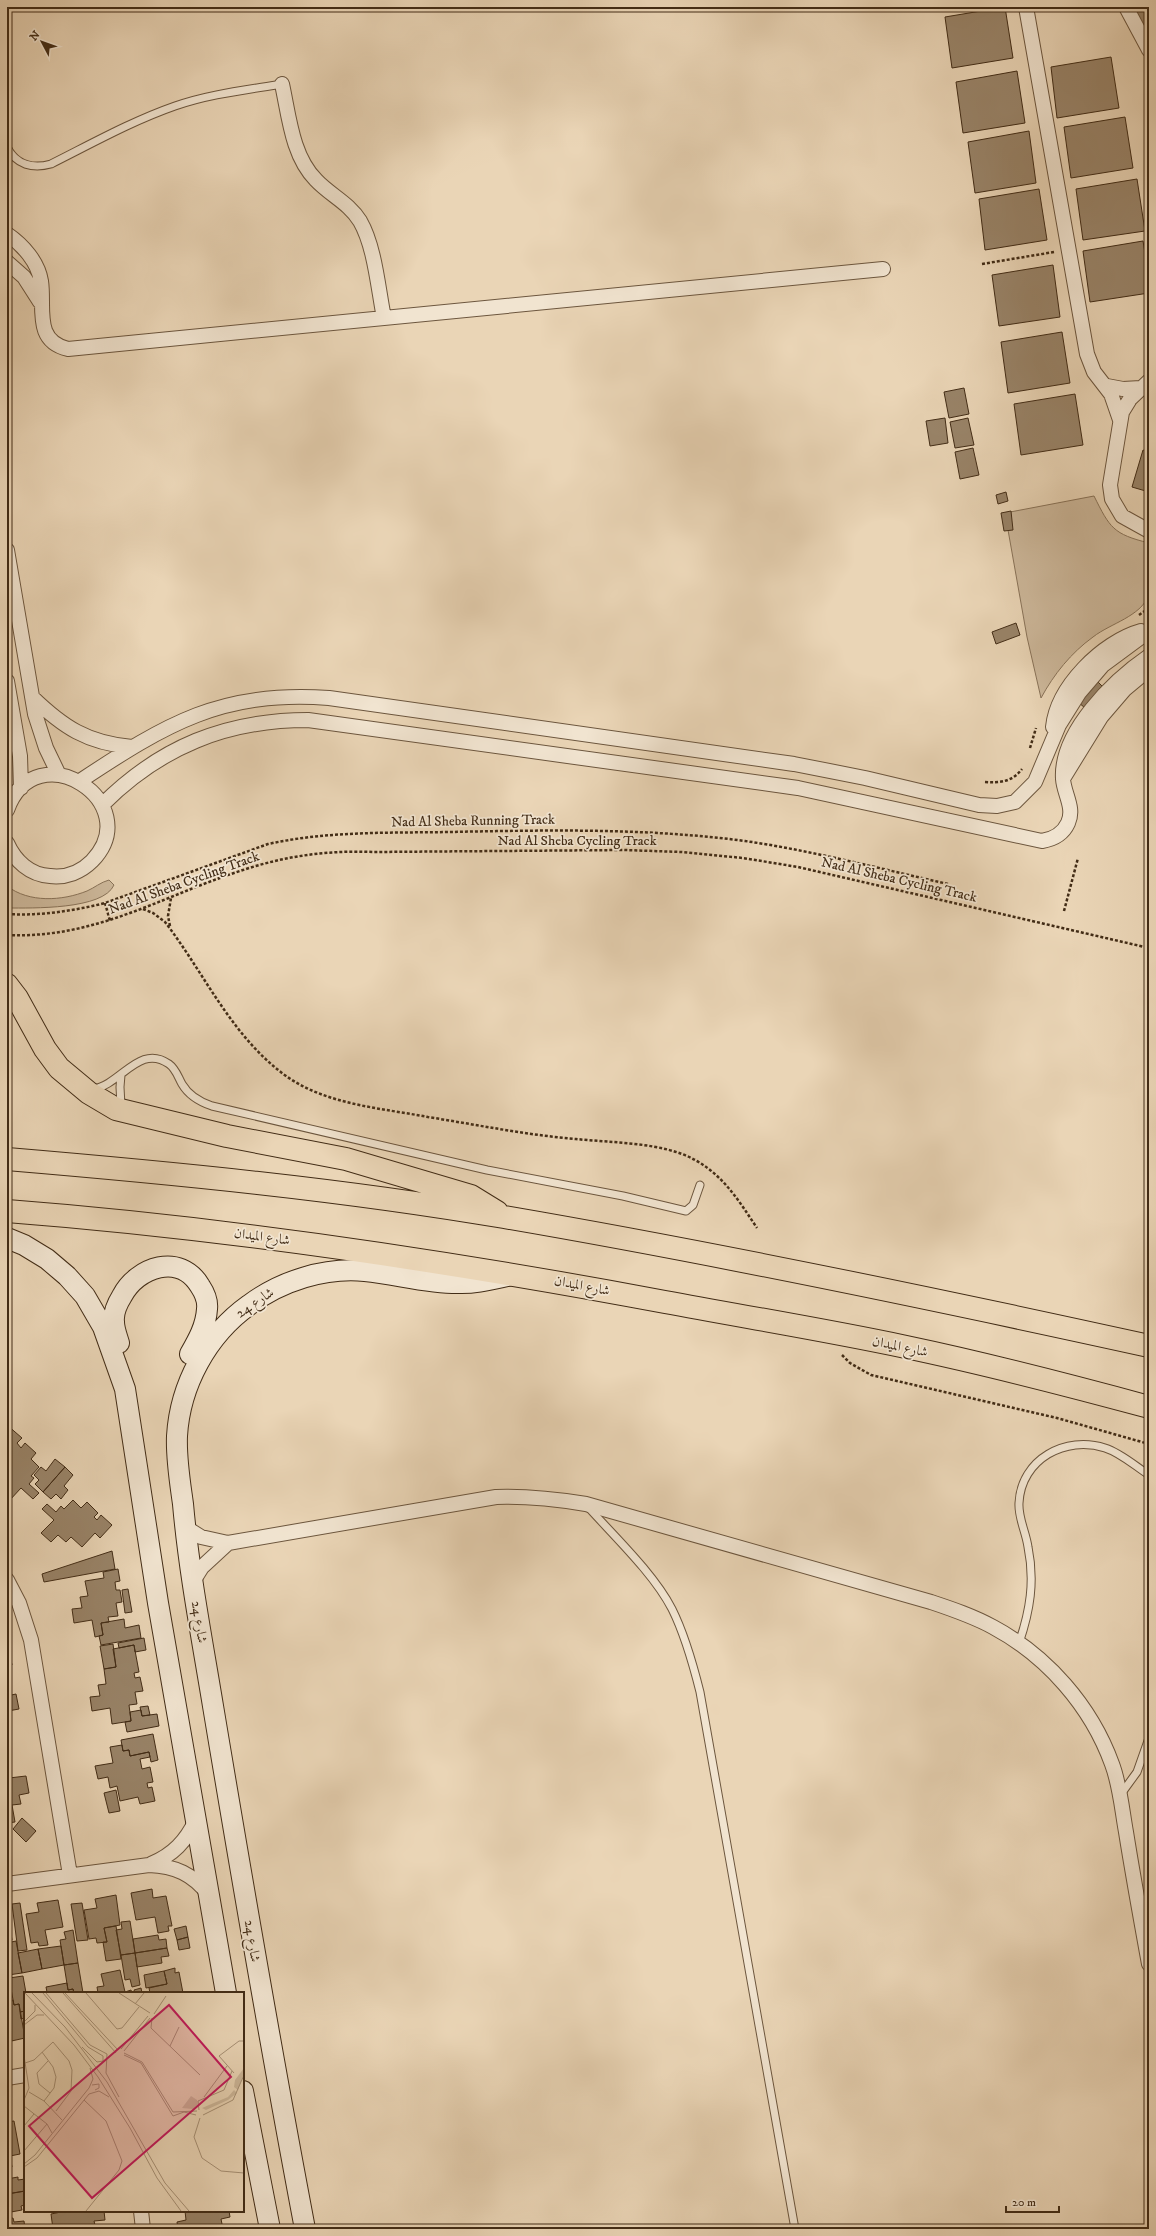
<svg xmlns="http://www.w3.org/2000/svg" width="1156" height="2236" viewBox="0 0 1156 2236" font-family="'IM FELL DW Pica',Amiri,serif">
<style>
.green{fill:#cdb89b;stroke:#887258}
.building{fill:#998469;stroke:#422c16}
.lines{fill:none;stroke-linecap:round;stroke-linejoin:round}
.lane-casing{stroke:#6c563e;stroke-width:9}
.street-casing{stroke:#6c563e;stroke-width:16}
.secondary-casing{stroke:#422c16;stroke-width:22}
.primary-casing{stroke:#422c16;stroke-width:24}
.path{stroke:#422c16;stroke-width:2.5;stroke-dasharray:3 2;stroke-linecap:butt}
.lane{stroke:#f1e4d0;stroke-width:7}
.street{stroke:#f1e4d0;stroke-width:14}
.secondary{stroke:#f1e4d0;stroke-width:20}
.primary{stroke:#ead5b6;stroke-width:22}
.labels{text-anchor:middle;dominant-baseline:central;stroke-width:3.5;stroke-linejoin:round;paint-order:stroke}
.street-label{font-size:14px;fill:#422c16;stroke:#f1e4d0}
.inset-road{fill:none;stroke:#a79176;stroke-width:1}
.view{fill:#c2185b;fill-opacity:0.15;stroke:#c2185b;stroke-width:2}
.inset-edge{fill:none;stroke:#422c16;stroke-width:2}
</style>
<rect width="100%" height="100%" fill="#ead5b6"/>
<filter id="stains"><feTurbulence type="fractalNoise" baseFrequency=".005" numOctaves="4"/><feColorMatrix values="0 0 0 0 .2 0 0 0 0 .09 0 0 0 0 .02 0 0 0 .5 -.17"/></filter>
<radialGradient id="worn" r=".72"><stop offset=".6" stop-color="#630" stop-opacity="0"/><stop offset="1" stop-color="#630" stop-opacity=".3"/></radialGradient>
<!-- green -->
<path class="green" d="M1094,496c16,32 19,38 55,47v52c-9,22 -38,28 -56,42 -22,16 -39,37 -52,61l-14,-61 -22,-124z
M109,880l5,5c-11,25 -82,23 -107,23v-22c22,17 55,15 80,5 7,-3 14,-9 22,-11z"/>
<!-- building -->
<path class="building" d="M1005,7l8,51 -61,10 -7,-51z
M1132,7h17v25l-2,1z
M1111,57l8,51 -62,10 -6,-51z
M1017,71l8,52 -62,10 -7,-51z
M1125,117l8,51 -62,10 -7,-51z
M1029,131l7,52 -61,10 -7,-51z
M1137,179l8,52 -62,9 -7,-51z
M1039,189l8,51 -62,10 -6,-51z
M1143,241l6,37v15l-59,9 -7,-51z
M1053,265l7,52 -61,9 -7,-51z
M1062,332l8,51 -62,10 -7,-51z
M964,388l5,26 -20,4 -5,-26z
M1075,394l8,51 -62,10 -7,-51z
M945,418l3,25 -18,3 -4,-25z
M968,418l6,27 -19,3 -5,-26z
M1149,431v17l-4,-1z
M973,448l6,27 -19,4 -5,-27z
M1143,450l6,2v40l-17,-5z
M1006,492l2,9 -10,3 -2,-9z
M1011,511l2,19 -9,1 -3,-18z
M1016,623l4,12 -24,9 -4,-12z
M1097,681l7,7 -19,20 -7,-6z
M7,1425l15,13 -5,5 4,5 4,-5 11,10 -5,6 8,8 -8,9 3,2 -5,6 10,9 -6,6 -12,-11 -12,13 -2,-1z
M55,1459l10,8 -22,25 -8,-8 4,-4 -5,-5 7,-8 5,4z
M65,1467l8,8 -9,11 4,4 -7,9 -5,-5 -5,5 -8,-7z
M73,1500l8,8 6,-6 11,11 -4,4 3,3 4,-5 11,10 -12,13 -5,-5 -13,14 -11,-10 -5,5 -8,-7 -7,7 -10,-9 13,-13 -12,-11 5,-5 9,8 5,-6 3,3z
M112,1551l3,18 -71,13 -2,-8z
M118,1569l2,12 -5,1 1,8h4l2,12 -6,1 2,13 -10,1 1,5 -8,1 2,12 -8,2 -3,-17 -18,3 -2,-14 10,-1 -2,-11 8,-1 -3,-15 19,-3 -1,-6z
M128,1589l4,23 -7,1 -3,-23z
M124,1619l1,9 14,-3 2,13 -40,7 -2,-9 4,-1 -2,-12z
M144,1638l2,12 -11,2 -1,-7 -15,3 -1,-5z
M113,1644l3,23 -12,2 -4,-23z
M134,1645l5,27 -5,1 1,5 5,-1 3,14 -8,1 2,12 -8,1 2,16 -19,3 -2,-16 -18,3 -2,-14 10,-1 -2,-11 8,-1 -2,-15 12,-2 -3,-18z
M7,1650h2l3,15h-5z
M16,1694l3,15 -11,2 1,8h-2v-23z
M148,1706l2,9 -8,1 -2,-9z
M141,1710l1,6 15,-2 2,12 -32,6 -2,-10 6,-1 -1,-9z
M153,1734l5,26 -7,2 -2,-10 -19,4 -1,-6 -6,1 -2,-11z
M122,1745l1,6 6,-1 1,6 19,-4 1,5 -10,2 2,10 8,-2 3,15 -6,1 1,5 4,-1 3,14 -15,3 -2,-7 -18,4 -3,-15 -7,2 -2,-11 -10,2 -3,-13 18,-3 -3,-16z
M7,1769l2,9 17,-2 3,17 -10,2 2,9 -9,1 3,17 -8,1z
M116,1790l4,21 -11,2 -5,-20z
M22,1818l14,13 -10,11 -13,-13z
M152,1889l1,9 13,-2 6,30h-4l1,5 -11,2 -3,-16 -19,3 -5,-27z
M116,1895l4,30 -16,3 3,14 -10,1 -1,-5 -7,1 -5,-29 13,-2 -2,-9z
M58,1900l5,27 -18,3 3,15 -9,1 -1,-4 -7,1 -5,-29 13,-2 -2,-9z
M20,1903l7,47 -9,1 -6,-47z
M82,1903l6,37 -11,1 -6,-37z
M7,1909l5,31 -5,1z
M130,1921l5,32 -14,2 -5,-25 6,-1 -1,-7z
M116,1926l5,33 -15,2 -3,-19h4l-3,-14z
M186,1926l2,11 -11,3 -3,-11z
M73,1930l5,33 -14,2 -4,-25 6,-1 -2,-7z
M158,1935l1,5 7,-1 1,9 -32,5 -2,-14z
M188,1937l2,11 -11,2 -2,-10z
M16,1941l6,32 -14,2 -1,-32z
M61,1946l3,19 -22,4 -4,-20z
M167,1948l2,8 -8,1 1,6 -25,4 -2,-14z
M38,1949l4,20 -20,4 -4,-20z
M135,1953l5,32 -8,2 -2,-8 -5,1 -4,-25z
M78,1963l5,30h-9l-1,-4 -5,1 -4,-25z
M175,1968v5l4,-1 4,21h-33l-1,-5 18,-4 -3,-13z
M120,1970l5,22 6,-2 1,3h-34l-1,-6 7,-1 -3,-12z
M164,1971l3,13 -21,4 -2,-13z
M23,1976l3,17 -1,18 -5,1 -1,-8 -5,1 -5,-27z
M67,1983l1,7 5,-1 1,4h-32l5,-1 -1,-5z
M141,1988l1,5h-7l-1,-3z
M13,2000l1,5 5,-1 6,34 -18,4v-41z
M25,2011v7l-4,1 -1,-7z
M7,2107l3,12 -3,1z
M14,2121l6,33 -10,2 2,11 -5,1v-46z
M18,2177v3l7,-1v12l-18,3v-15z
M25,2191v14l-4,1 1,4 -11,2 -2,-7h-2v-11z
M104,2211l1,9 -11,1 2,8h-43l-2,-15 15,-3z
M185,2211h44l1,6 -9,2 2,10h-45l-1,-7 9,-2z
M13,2218l1,4 10,-1 1,8h-18v-10z"/>
<g class="lines">
<!-- lane casing -->
<g class="lane-casing">
<path id="lane" d="M7,147c9,18 26,22 44,17 40,-20 81,-43 124,-58 34,-12 71,-16 107,-22
M93,1089c28,-4 46,-46 76,-25 7,5 9,13 13,20 7,12 18,18 30,22l275,64 136,26 63,15 7,-6 7,-20
M121,1106l-1,-19 1,-12
M588,1507c27,30 66,67 84,102 13,26 21,55 28,83l95,537
M1019,1643c11,-32 16,-62 9,-96 -2,-15 -10,-29 -9,-44 2,-44 47,-68 86,-55 16,5 30,18 44,27
M1121,1794l16,-22 12,-34"/>
</g>
<!-- street casing -->
<g class="street-casing">
<path id="street" d="M1026,7l61,347 7,18 17,22 9,26
M1126,7l23,43
M282,84c7,32 10,72 34,96 14,15 33,23 44,41 15,26 18,67 24,97
M7,234c16,11 31,28 34,47 4,26 -8,60 27,68l815,-80
M7,262l17,15 16,25
M1149,381l-19,18 -8,13 -12,73 2,14 10,17 27,15
M1107,386l16,3 18,-1
M7,550l28,164 11,34 13,27
M7,681l13,75 1,32
M32,697c31,30 55,46 100,50
M1053,727c4,-40 49,-85 88,-96
M1064,777l37,-60 24,-28 24,-20
M80,781c86,-57 142,-91 249,-83l465,66 71,14 114,27 18,1 18,-4 20,-20 24,-57 20,-32 24,-28 46,-34
M102,805c58,-58 124,-85 206,-85l490,68 244,53c12,-2 21,-7 26,-18 7,-15 -4,-29 -5,-44 -3,-47 51,-99 86,-123
M7,810c29,-80 141,-7 85,51 -11,11 -26,17 -42,15 -20,-1 -35,-15 -43,-33
M185,1527l16,10 27,6 268,-46c31,-1 59,2 90,7l345,98c21,7 42,14 62,25 54,29 98,79 119,137 8,21 10,46 14,68 7,44 15,88 23,132
M7,1580l12,23 12,37 39,235
M192,1583l10,-16 26,-24
M151,1864c22,-9 35,-23 45,-44
M7,1884l142,-19c26,1 44,9 60,30
M7,2078l18,-3
M141,2211l2,18"/>
</g>
<!-- secondary casing -->
<g class="secondary-casing">
<path id="secondary" d="M7,1238l17,7 23,14 20,17 18,20 18,31 22,62 33,214 68,390
M119,1343c-2,-7 -5,-14 -5,-21 -1,-9 3,-18 8,-26 15,-29 58,-44 78,-10 4,6 8,15 7,23 -1,17 -9,31 -17,45
M243,2091l27,138
M305,2229c-33,-174 -63,-349 -92,-523 -11,-67 -24,-134 -30,-202 -3,-22 -7,-45 -6,-68 3,-51 30,-101 72,-131 32,-24 76,-38 116,-34 31,3 61,12 92,12 19,1 36,-4 55,-8"/>
</g>
<!-- primary casing -->
<g class="primary-casing">
<path id="primary" d="M7,985l10,13 28,51 14,19 30,25 27,16 111,27 119,23 125,37 26,16
M7,1159c166,14 332,30 497,58 216,37 431,82 645,129
M7,1211c221,17 440,50 658,91 80,15 161,28 241,45 81,17 162,38 243,60"/>
</g>
<!-- path -->
<path class="path" d="M982,264l72,-12
M1139,615l10,-7
M1030,748l6,-20
M985,782c15,1 27,0 37,-13
M105,903l5,18
M143,909l10,4 12,9c40,52 66,114 121,154 41,29 95,32 142,41 50,8 99,18 148,22 37,4 87,3 119,21 29,16 44,41 62,68
M1064,911l14,-53
M7,914c33,2 66,-3 98,-11l163,-59c60,-13 120,-11 181,-12 99,-2 198,-4 296,9 69,10 136,28 203,43
M170,926l-2,-10 3,-18
M7,935c88,4 153,-38 233,-64 44,-15 88,-21 134,-19l250,-2 58,2 61,6 55,9 351,81
M842,1355l8,8 21,12 186,43 92,26"/>
<!-- lane -->
<use href="#lane" class="lane"/>
<!-- street -->
<use href="#street" class="street"/>
<!-- secondary -->
<use href="#secondary" class="secondary"/>
<!-- primary -->
<use href="#primary" class="primary"/>
</g>
<g class="labels">
<!-- street labels -->
<g class="street-label">
<text transform="translate(473 821) rotate(-1)">Nad Al Sheba Running Track</text>
<text x="577" y="841">Nad Al Sheba Cycling Track</text>
<text transform="translate(899 880) rotate(13)">Nad Al Sheba Cycling Track</text>
<text transform="translate(184 883) rotate(-20)">Nad Al Sheba Cycling Track</text>
<text transform="translate(262 1237) rotate(8)">شارع الميدان</text>
<text transform="translate(582 1286) rotate(11)">شارع الميدان</text>
<text transform="translate(255 1303) rotate(-34)">شارع 24</text>
<text transform="translate(900 1347) rotate(12)">شارع الميدان</text>
<text transform="translate(199 1622) rotate(81)">شارع 24</text>
<text transform="translate(252 1941) rotate(81)">شارع 24</text>
</g>
</g>
<!-- overview -->
<g transform="translate(24 1992)">
<rect width="220" height="220" fill="#ead5b6"/>
<path d="M220,76v5l-6,17 -4,-3 1,-7zM210,98l3,3 -9,7 -22,10 -4,-2 26,-11zM167,104l6,4 1,7 -5,2 -11,-1z" fill="#cdb89b"/>
<path class="inset-road" d="M1,1l49,52 24,32 32,51 27,50 24,33M8,1l33,34 42,55 58,101 24,28M19,1l45,54 15,9v5l-6,1 -15,-15M22,1l44,52 17,9 -1,19 13,24M39,1l53,60M41,1l53,57M62,1l31,36 5,-1 17,-21M95,1l31,20M111,12l9,-11M130,22l12,-18M128,26l-1,10 49,47M0,30l11,-11v-6M0,33l13,-10h7M146,54l9,-19M97,57l27,-33M100,59l26,-33M18,60l11,15 3,10 -2,11 -10,13M100,61l18,9 31,50 24,-1M100,63l17,8 32,53 11,-4 12,3M0,64l5,32 -5,12M24,69l-11,12 2,11 11,9M1,71l9,-3 19,-18 16,19 3,9 -1,21 -15,20M210,81l-15,-17 20,-15h5M68,93l7,-1v4l-4,2M5,100l15,9 18,19M180,105l23,-31M60,108l22,21 16,40 -3,9 -33,41M0,114l23,18 5,9M175,118l-1,-9 26,-11 8,-19M179,123l30,-15 11,-25M176,126l-6,19 8,21 19,13 23,2M0,134l10,-12M0,159l23,-27M0,172l11,-9 54,-67 4,-9 -3,-11M0,175l13,-9 52,-64 10,-3 10,6"/>
<path class="view" d="M145,13l62,72 -139,121 -63,-72z"/>
<rect width="220" height="220" class="inset-edge"/>
</g>
<!-- margin -->
<rect width="1156" height="2236" fill="none" stroke="#ead5b6" stroke-width="24"/>
<rect x="8" y="8" width="1140" height="2220" fill="none" stroke="#422c16" stroke-width="2"/>
<rect x="12" y="12" width="1132" height="2212" fill="none" stroke="#422c16"/>
<!-- north arrow -->
<g transform="translate(42 42) rotate(311)" stroke="#f1e4d0" stroke-width="3" paint-order="stroke">
<path d="M0-3L7 15L0 10L-7 15Z" fill="#422c16"/>
<text y="-6" font-size="11" font-weight="bold" text-anchor="middle" fill="#422c16">N</text>
</g>
<!-- scale -->
<path d="M1006 2206v6h53v-6" fill="none" stroke="#422c16" stroke-width="2"/>
<text x="1012" y="2206" font-size="12" fill="#422c16" stroke="#f1e4d0" stroke-width="3" paint-order="stroke">20 m</text>
<rect width="100%" height="100%" filter="url(#stains)"/>
<rect width="100%" height="100%" fill="url(#worn)"/>
</svg>
